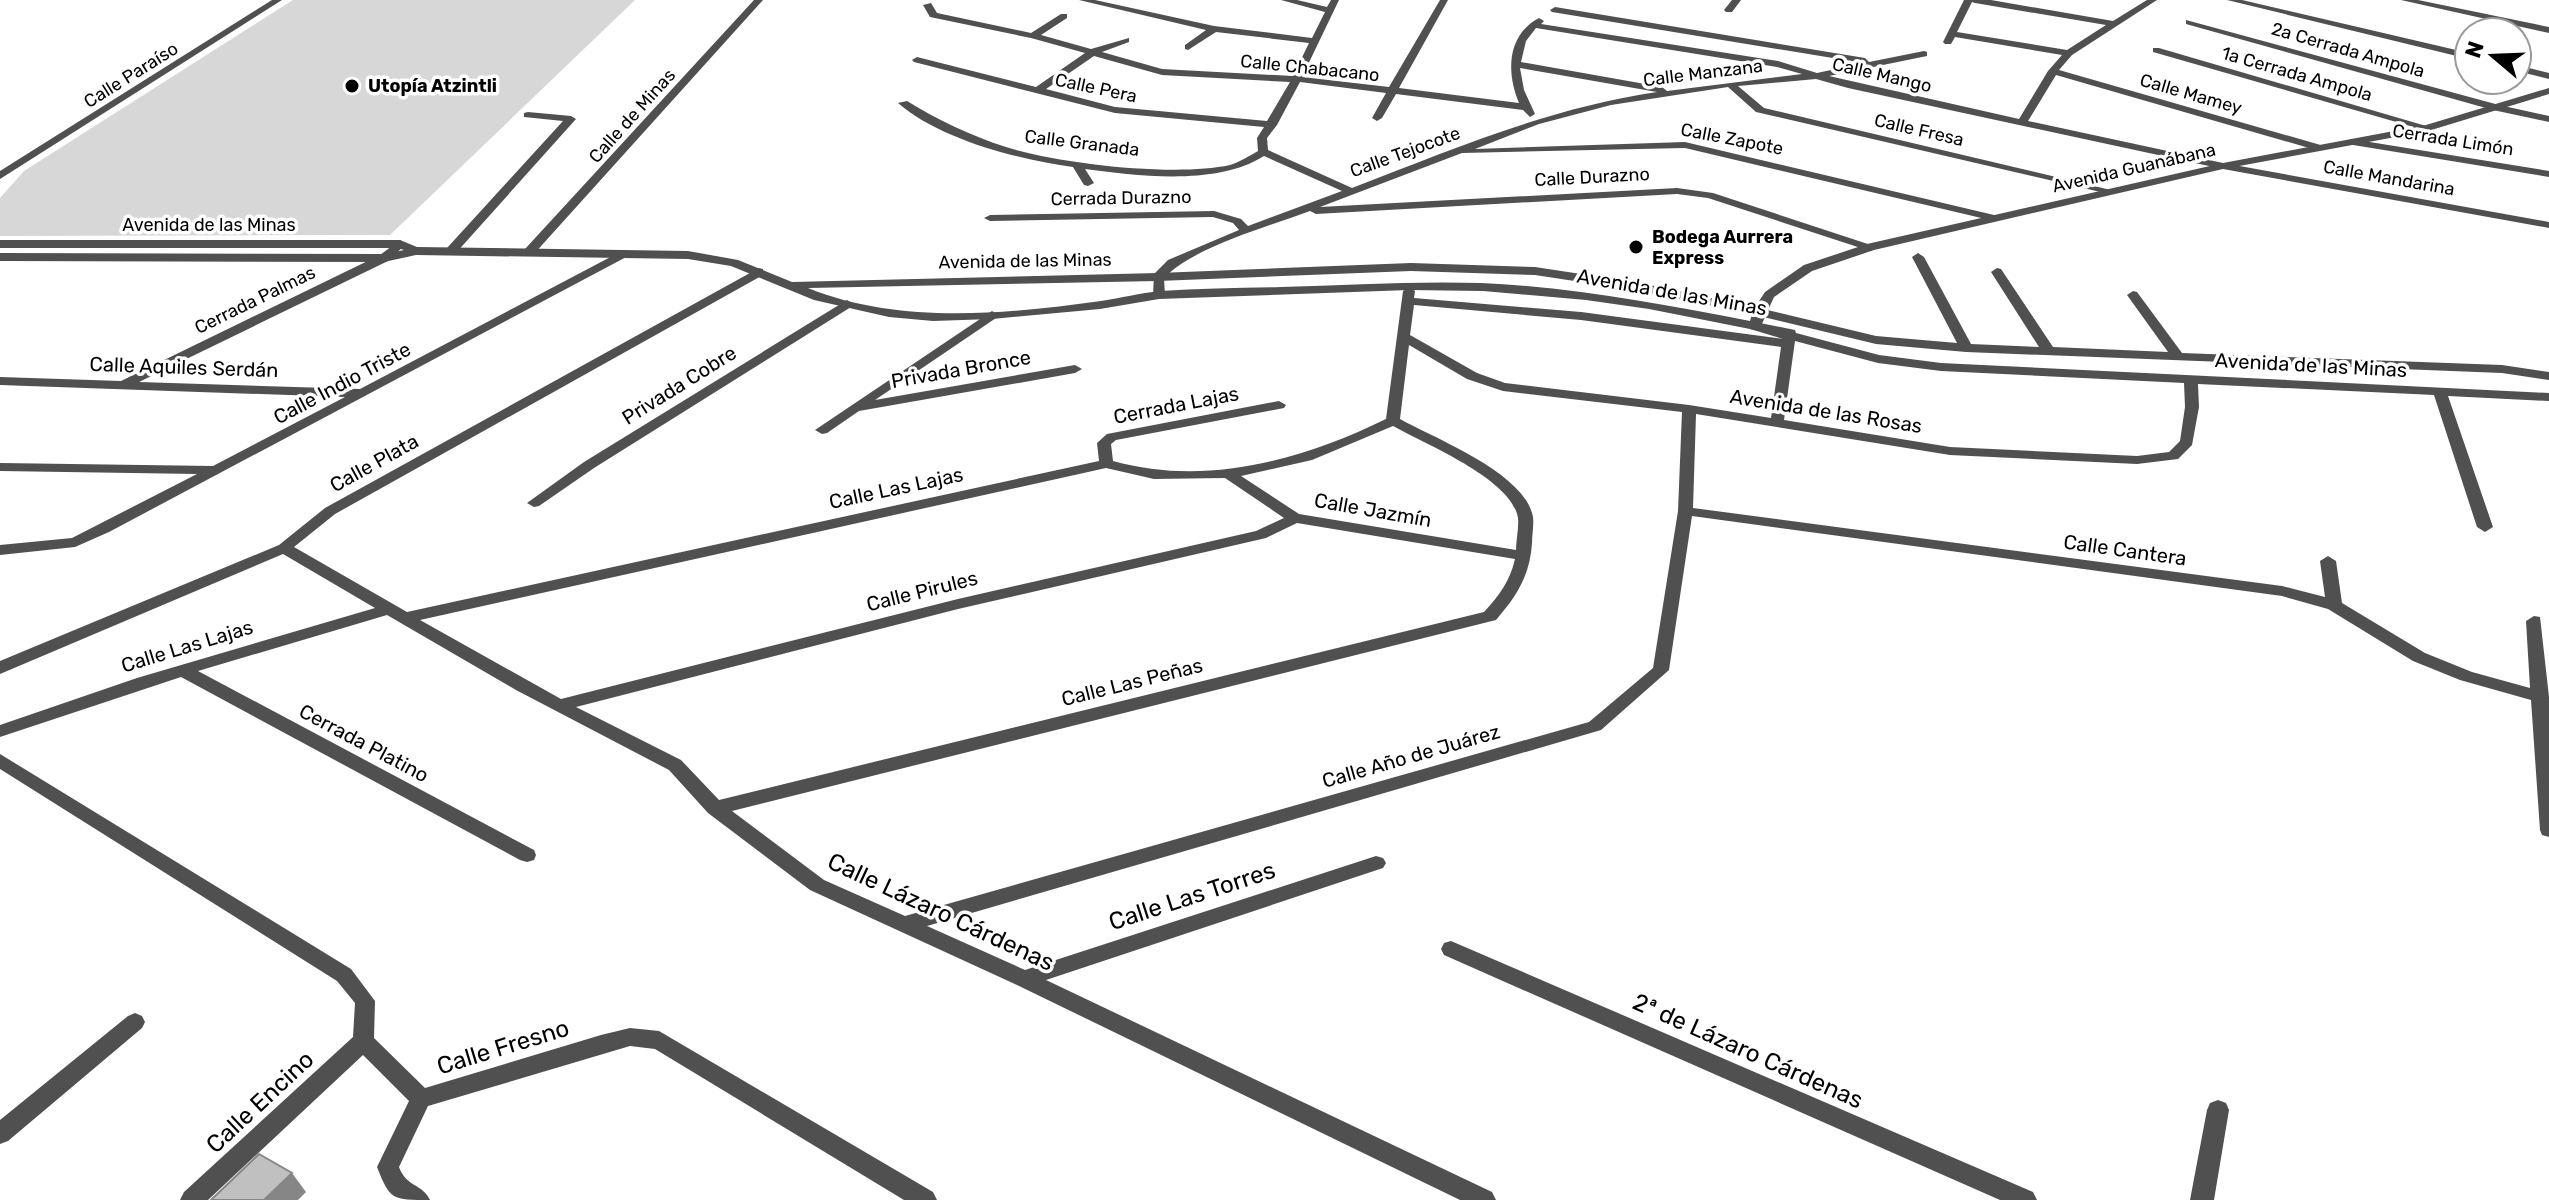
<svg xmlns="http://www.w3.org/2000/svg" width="2549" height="1200" viewBox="0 0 2549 1200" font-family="Rubik,sans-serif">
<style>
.green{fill:#d7d7d7}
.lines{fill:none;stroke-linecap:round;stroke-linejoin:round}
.minor{fill:#505050;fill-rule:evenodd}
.tertiary{fill:#505050;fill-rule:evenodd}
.shaded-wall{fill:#868686}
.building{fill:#c0c0c0;stroke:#868686;stroke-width:2}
.poi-dot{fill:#000;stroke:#fff;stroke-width:3}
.labels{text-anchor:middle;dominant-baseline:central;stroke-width:7;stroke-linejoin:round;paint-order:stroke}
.far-street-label{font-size:18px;fill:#000;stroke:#fff}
.far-poi-label{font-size:18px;font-weight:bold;fill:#000;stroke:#fff;text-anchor:start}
.street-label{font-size:20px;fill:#000;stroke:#fff}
.near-street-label{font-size:24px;fill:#000;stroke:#fff}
</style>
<rect width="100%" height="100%" fill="#fff"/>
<!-- green -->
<path class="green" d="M293,0h342l-245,235 -390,1v-38l24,-27z"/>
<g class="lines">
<!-- minor -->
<path class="minor" d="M272,0h10l-282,179v-8z
M754,0h9l-230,255h-8v-6z
M1079,0h16l119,26 98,12 13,-26 -44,-12h16l30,7 4,-7h8l-37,77 87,10 51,-87h8l-49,88 120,15c-13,-31 -12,-68 20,-85l5,3 -3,3 237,37 39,12 46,-10 -311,-51 -2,-2 5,-3 310,51 4,4 55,-11 3,1v4l-98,20 190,43 29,-48 14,-16 -107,-18 -4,7h-6l-2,-2 21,-42h27l122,21 34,-21h10l-85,55 -13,15 265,76v4h-8l-260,-75 -28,46 195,42 326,59v6l-326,-59 -375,-81 -32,-9 -78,7 26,22 351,83 -6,3 -353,-82 -28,-25 -117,18 -72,19 -64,25 210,-7 309,73 6,3 -6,3 -309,-73 -223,5 -142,54 357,-19 36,5 164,54 -6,4 -4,-1 -159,-52 -31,-4 -361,20 -6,-3c-42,16 -115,35 -146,67l1,17 -6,4 -6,-4 1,-21 14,-14 71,-30 -6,-7 -20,-6 -223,4 -6,-3 6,-3 224,-4 27,8 7,7 94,-35 -78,-35c-47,30 -126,20 -179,13l9,14 -6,3 -4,-1 -11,-18c-54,-7 -134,-28 -175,-64l9,-2c31,19 64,35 99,46 54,17 169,30 224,18 10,-3 19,-9 28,-14l-1,-13 7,-11 -149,-14 -201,-51 -2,-2 5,-3 119,30 49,-34 -54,-15 -101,-21 -7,-12 8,-2 6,10 94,20 30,-19h6v4l-26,17 50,14 38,-11v4l-27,10 60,17 131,7 16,-33 -93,-11 -28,18 -3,-1v-4l21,-15zM1972,2l3,1 131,22 -39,25 -110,-18zM1536,28l241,39 25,7 -135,17 -5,-4 -141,-25 5,-21zM1094,56l68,19 128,7 -23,39 -152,-14 -69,-18zM1520,68l137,24c-108,16 -204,57 -305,96l-84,-38 -1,-12 10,-13 23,-43 86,11 -14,25 5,3 5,-3 14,-24 127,16 7,7 5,-3 -11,-24z
M1732,0h9l-9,12h-6l-2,-2z
M2227,0h15l227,53v6z
M2401,0h17l131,27v6z
M2186,20l313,85 50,11v6l-56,-12 -307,-86z
M2153,48h6l274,80 -9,2 -271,-78z
M2517,65l32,8v6l-32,-8z
M528,112l43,4 5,3 -121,135h-8v-6l116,-127 -39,-4v-4z
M2351,139l198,32v6l-202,-33 -1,-2z
M400,240l6,4 -18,17 -249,121 221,7 260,-137 4,-1 6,4 -521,277 -34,15 -75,8v-10l72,-7 125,-64 -197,-3v-8l213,3 132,-69 -345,-12v-8l121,4 259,-126z
M1918,253l6,4 47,87 68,3 -48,-75 6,-4 4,1 52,78 115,5 -41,-57 6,-4 4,1 45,61 320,12 47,7v8l-47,-7 -536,-21 -90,-8 -121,-29 -2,-3 6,-4 117,28 81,7 -45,-86z
M759,268l4,1v6l-428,239 -41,33 113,65 692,-151 -2,-18 10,-9 172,-33 7,4 -2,3 -168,32 -5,4 2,17c93,26 189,-1 273,-42l17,-128 6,-4 6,4 -1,7 167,14 202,27 -33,-10 -1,-3 6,-4 40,8 1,3 83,22 62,8 608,30v8l-101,-5 45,131 -8,5 -8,-5 -43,-132 -236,-11 1,23 -7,38 -14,14 -41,5 -187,-9 -254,-41 -3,94 589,78 43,11 -5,-36 8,-5 8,5 6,42 83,50 47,19 58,16 -4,-67 8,-5 6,1 9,80v140l-7,-2 -2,-5 -9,-130 -71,-20 -47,-19 -85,-52 -46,-13 -590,-80 -23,154 -68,60 -674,196 98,44 351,-114 7,2 3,5 -3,5 -337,112 446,212 4,8h-36l-443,-215 -207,-95 -102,-77 -39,-43 -153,-80 -129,-75 -189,56 336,179 2,5 -2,5 -7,2 -7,-2 -339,-183 -181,60v-12l137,-47 238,-70 -92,-54 -283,120v-13l279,-116 46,-37zM1414,305l167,15 200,27 -10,71 -82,-13 -184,-22 -28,-10 -67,-38zM1795,341l83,22 63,8 243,12 1,24 -5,34 -11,11 -32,4 -187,-9 -166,-27zM1409,345l58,34 36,12 179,21 -4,99 -25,157 -64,54 -684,194 -81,-36 -92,-69 764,-191c21,-24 34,-45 36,-77 0,-8 2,-18 1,-26 -8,-44 -97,-78 -133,-98zM1393,426c32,18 119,53 125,92 1,10 -2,22 -2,32l-217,-36 -58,-38 71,-16zM1106,468l48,11 71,-1 59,40 -28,13 -298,68 -397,100 -141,-79zM1297,523l218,36c-5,22 -16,37 -31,53l-765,188 -38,-40 -105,-53 382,-98 308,-71z
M847,300l6,4 -2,3 -257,161 -55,38 -5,1 -7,-4 57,-41z
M992,311l6,4 -2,3 -121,82 200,-35 7,4 -7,4 -216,38 -32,22 -5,1 -7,-4z
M0,754l351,215 24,32 -1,37 51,50 176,-53 29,-7 29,3 274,161 4,8h-33l-249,-151 -25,-3 -202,60 -29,61c8,21 23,16 31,33 -38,0 -40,0 -53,-33l32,-66 -46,-46 -155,145h-28l4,-8 169,-155 2,-34 -18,-22 -337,-212z
M1451,941l582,251 4,8h-37l-556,-245 -3,-6 3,-6z
M135,1013l7,3 3,6 -3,6 -134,113 -8,3v-24l128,-104z
M2218,1100l8,3 3,7 -15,90h-24l17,-90 3,-7z"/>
<!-- tertiary -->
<path class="tertiary" d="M2549,88v6l-121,37 -205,38 -349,81 -62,21 -38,26 -13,29 -6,4 -106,-21 -63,-9 -103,-9 -74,-1 -250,9 -59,10 -108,10 -59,2 -44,-4 -75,-17 -83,-34 -43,-7 -272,-4 -32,7 -384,-1v-8l384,1 20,-4 -6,-2h-398v-8h400l17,7 271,4 50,9 54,22 366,-9 253,-10 124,4 105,16 115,24 10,-15 39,-27 63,-21 356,-81 203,-38zM1411,271l124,4 105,16 112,23 -2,7c-89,-17 -178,-34 -269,-38 -67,-2 -133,2 -200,4 -40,1 -81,1 -121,4 -20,2 -39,7 -59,10 -95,13 -202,24 -293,-13l350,-7z"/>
</g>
<!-- shaded-wall -->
<path class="shaded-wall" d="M292,1173l14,19 -8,8h-34z"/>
<!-- building -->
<path class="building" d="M259,1154l33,19 -28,27h-53z"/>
<!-- markers -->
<g class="poi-dot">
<circle cx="352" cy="86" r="8"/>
<circle cx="1636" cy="247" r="8"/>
</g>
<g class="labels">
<!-- far-street labels -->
<g class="far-street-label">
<text transform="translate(2348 50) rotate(16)">2a Cerrada Ampola</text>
<text transform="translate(1310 68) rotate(6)">Calle Chabacano</text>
<text transform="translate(1703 73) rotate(-7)">Calle Manzana</text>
<text transform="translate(2297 74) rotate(16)">1a Cerrada Ampola</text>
<text transform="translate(131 75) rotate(-32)">Calle Paraíso</text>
<text transform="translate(1882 75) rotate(13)">Calle Mango</text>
<text transform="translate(1096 88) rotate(12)">Calle Pera</text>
<text transform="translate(2191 94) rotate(16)">Calle Mamey</text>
<text transform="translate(632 116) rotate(-48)">Calle de Minas</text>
<text transform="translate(1919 130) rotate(13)">Calle Fresa</text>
<text transform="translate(1732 139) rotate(11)">Calle Zapote</text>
<text transform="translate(2453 140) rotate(9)">Cerrada Limón</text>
<text transform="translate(1082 143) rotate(7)">Calle Granada</text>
<text transform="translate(1405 152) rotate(-20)">Calle Tejocote</text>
<text transform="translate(2134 168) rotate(-13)">Avenida Guanábana</text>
<text transform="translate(1592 177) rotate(-3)">Calle Durazno</text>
<text transform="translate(2389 178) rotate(10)">Calle Mandarina</text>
<text transform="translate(1121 198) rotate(-1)">Cerrada Durazno</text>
<text x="209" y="225">Avenida de las Minas</text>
<text transform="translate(1025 261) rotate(-1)">Avenida de las Minas</text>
<text transform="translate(255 300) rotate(-26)">Cerrada Palmas</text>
</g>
<!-- far-poi labels -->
<g class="far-poi-label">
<text x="368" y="86">Utopía Atzintli</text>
<text x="1652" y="237">Bodega Aurrera<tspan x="1652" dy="21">Express</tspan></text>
</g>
<!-- street labels -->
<g class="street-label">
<text transform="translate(1672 292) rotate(10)">Avenida de las Minas</text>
<text transform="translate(2311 365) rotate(3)">Avenida de las Minas</text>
<text transform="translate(184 367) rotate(2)">Calle Aquiles Serdán</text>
<text transform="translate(961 369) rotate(-10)">Privada Bronce</text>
<text transform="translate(342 383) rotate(-28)">Calle Indio Triste</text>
<text transform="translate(679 385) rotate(-32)">Privada Cobre</text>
<text transform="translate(1176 405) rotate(-11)">Cerrada Lajas</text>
<text transform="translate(1826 411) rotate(9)">Avenida de las Rosas</text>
<text transform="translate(374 463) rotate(-29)">Calle Plata</text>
<text transform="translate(896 488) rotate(-12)">Calle Las Lajas</text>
<text transform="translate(1373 510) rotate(10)">Calle Jazmín</text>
<text transform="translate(2125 550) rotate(8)">Calle Cantera</text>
<text transform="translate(922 591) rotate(-14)">Calle Pirules</text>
<text transform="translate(187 646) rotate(-17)">Calle Las Lajas</text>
<text transform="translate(1132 682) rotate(-14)">Calle Las Peñas</text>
<text transform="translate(364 743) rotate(28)">Cerrada Platino</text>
<text transform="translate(1411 756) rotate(-16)">Calle Año de Juárez</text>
</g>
<!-- near-street labels -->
<g class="near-street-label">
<text transform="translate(1192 896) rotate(-18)">Calle Las Torres</text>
<text transform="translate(941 912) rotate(25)">Calle Lázaro Cárdenas</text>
<text transform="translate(503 1047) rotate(-17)">Calle Fresno</text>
<text transform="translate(1748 1051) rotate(24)">2ª de Lázaro Cárdenas</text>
<text transform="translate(260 1102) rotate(-43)">Calle Encino</text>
</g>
</g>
<!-- north arrow -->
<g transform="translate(2493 56) rotate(289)"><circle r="38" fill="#ffffff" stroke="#999999" stroke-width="2"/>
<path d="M0-6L14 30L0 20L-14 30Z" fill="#000000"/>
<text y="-12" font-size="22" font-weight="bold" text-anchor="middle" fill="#000000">N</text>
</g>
</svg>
